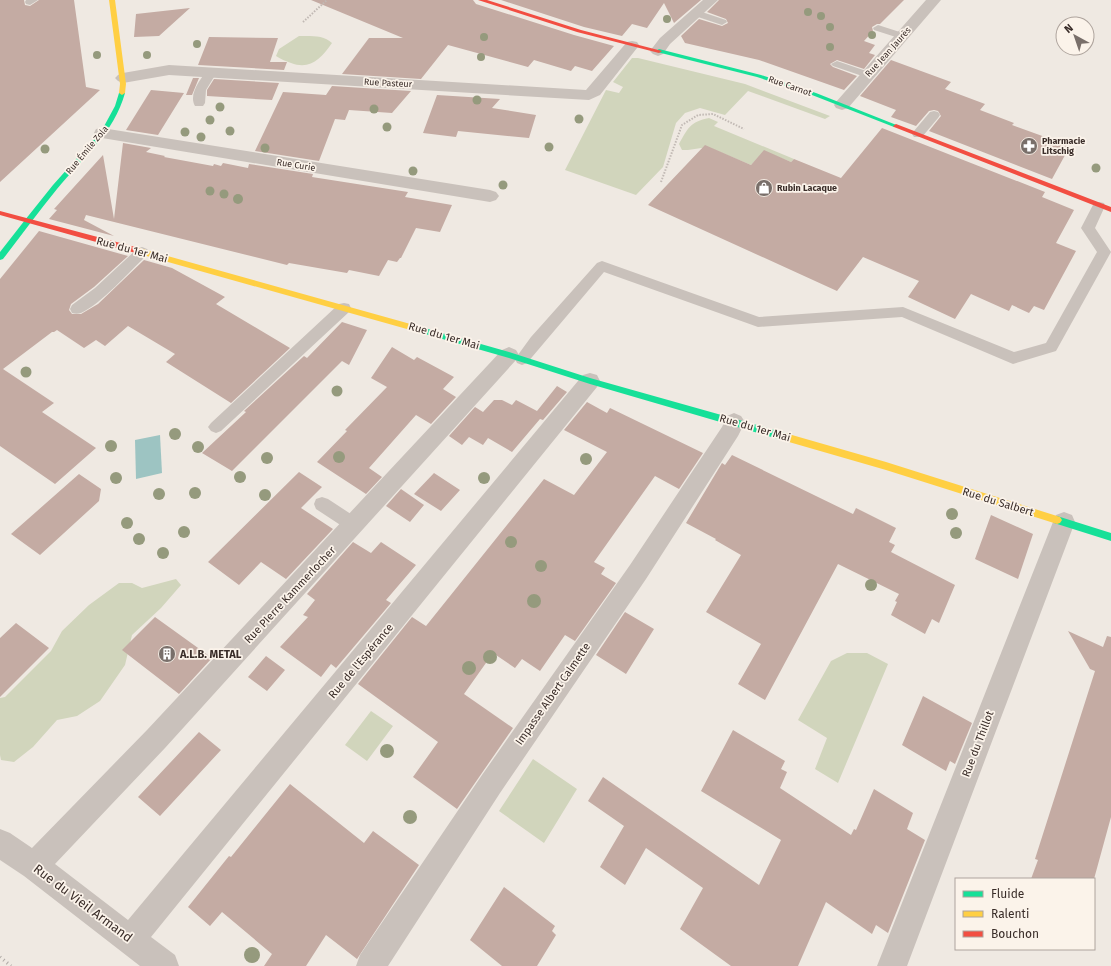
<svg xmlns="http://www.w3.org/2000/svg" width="1111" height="966" viewBox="0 0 1111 966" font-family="'Fira Sans',sans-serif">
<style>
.green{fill:#d1d5bc}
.water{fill:#9dc4c2}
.building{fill:#c4aba3}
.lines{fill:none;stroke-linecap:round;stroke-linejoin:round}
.path{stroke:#c1b9b4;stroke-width:2;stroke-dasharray:1.5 1.5;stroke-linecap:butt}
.lane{fill:#c9c1bb;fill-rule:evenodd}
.street{fill:#c9c1bb;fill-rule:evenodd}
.fast{fill:#16e098;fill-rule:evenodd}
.slow{fill:#ffcf43;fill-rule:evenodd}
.jam{fill:#f24e42;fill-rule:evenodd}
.rail{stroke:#b0aaa6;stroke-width:3.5;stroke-dasharray:1 3.5;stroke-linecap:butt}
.tree{fill:#959a7d}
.labels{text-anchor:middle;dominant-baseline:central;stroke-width:3.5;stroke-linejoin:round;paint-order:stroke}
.far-street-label{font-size:9px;fill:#3a2d29;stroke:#fbf3ea}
.far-poi-label{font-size:9px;font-weight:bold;fill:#3a2d29;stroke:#fbf3ea;text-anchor:start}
.street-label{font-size:11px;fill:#3a2d29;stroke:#fbf3ea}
.poi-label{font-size:11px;font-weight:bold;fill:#3a2d29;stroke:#fbf3ea;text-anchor:start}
.near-street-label{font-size:13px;fill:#3a2d29;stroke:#fbf3ea}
</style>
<rect width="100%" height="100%" fill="#efe9e2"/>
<!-- green -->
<path class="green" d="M299,36c12,0 25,-1 33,7 -11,16 -22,27 -41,20 -5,-2 -11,-4 -15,-7l3,-7z
M632,58h6l107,26 85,32 -5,3 -77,-28 -23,24 -25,-7 -15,5 -9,10 -13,44 -27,28 -71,-25 41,-80 13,3 4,-6 -10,-5z
M709,118l9,4 -4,4 80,33 -3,3 -27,-11 -13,14 -43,-18 -20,3h-6l-3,-6c9,-16 11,-22 30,-26z
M176,579l5,6 -20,23 -29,27 -7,30 -25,36 -23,15 -20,4 -24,27 -19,15 -13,-2 -1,-5v-57l5,-1 46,-46 11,-20 27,-26 30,-22h13l10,5z
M847,653h20l21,11 -50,119 -23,-14 12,-31 -29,-18 33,-59z
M371,711l22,15 -26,35 -22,-16z
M533,759l44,30 -33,54 -45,-32z"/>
<!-- water -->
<path class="water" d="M160,435l2,38 -26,6 -1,-39z"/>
<!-- building -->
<path class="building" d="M0,0h24l1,5 5,1 9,-6h35l12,87 14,3 -100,92z
M311,0h162l3,4 98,31 40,11 -22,25 -17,-5 -4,5 -37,-11 -6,7 -80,-22 -27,34 -79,-5 27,-36h34z
M501,0h200l-27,23 -10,-20 -17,25 -15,-4 -10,12 -38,-9z
M719,0h185l-24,24h-3l-5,3 1,4 -9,10 11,4 -6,8 6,2 -11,14 -27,-9 -7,4 3,3 24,9 -13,14 -85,-30 -74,-17 -4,-7 18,-17 23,7 6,-3 -2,-4 -19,-7z
M190,8l-31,28 -25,1 2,-23z
M209,37l69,1 -8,24h17l-3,8 -86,-5z
M891,60l60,22 -6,7 40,15 -5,6 34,13 -2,2 58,21 -18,33 -123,-48 12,-15 -3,-5 -4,-1 -5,1 -13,15 -25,-9 5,-7 -36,-14z
M193,78h6l-7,17h-6z
M214,79l65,4 -7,17 -65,-4v-6z
M332,86l79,5 -19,22 -43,-3 -4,10 -10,-1 -16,42 -64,-10 28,-59 43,3z
M151,90l33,3 -26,42 -32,-5z
M437,95l63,4 -8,9 44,7 -7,23 -71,-7 -2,6 -33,-4z
M882,128l163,64 -3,5 32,13 -18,33 20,8 -32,59 -10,-4 -5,7 -17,-8 -3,6 -38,-17 -16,25 -47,-22 11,-16 -56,-24 -26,34 -189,-86 57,-60 46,20 13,-15 27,12 3,-3 47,19z
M123,143l28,5 -5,4 19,4 -1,1 49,9 1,-2 7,2 2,-3 25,5 1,-4 64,10 -1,3 96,15 -3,5 47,8 -12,27 -24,-4 -15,30h-1l-3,4 -9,-2 -9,16 -30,-6 -2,3 -58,-10 -2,2 -201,-50 -2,5 30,16 -65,-17 8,-9 -3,-1 49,-54 11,64z
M39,231l89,25 -34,31 -23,17 -2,6 3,4h9l17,-10 46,-44 28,8 53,29 -9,7 74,44 -59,55 -65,-41 9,-8 -47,-28 -23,20 -9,-6 -12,8 -27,-18 -3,2h-2l-49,37 51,34 -12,9 54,36 -41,36 -55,-38v-167z
M342,322l25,8 -18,35 -7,-4 -110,110 -30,-18 44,-41 -2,-1 60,-55 3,2z
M392,347l22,13 3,-3 37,20 -11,12 13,8 -25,27 -15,-9 -47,53 13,9 -16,17 -49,-32 30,-31 -2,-1 42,-43 -16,-9z
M557,386l10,6 -24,28 -3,-1 -28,33 -24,-14 -5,7 -14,-8 -7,8 -13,-9 26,-29 8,5 11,-12h8l10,5 4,-5 21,11z
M587,402l20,11 3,-5 93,45 -24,36 -24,-13 -61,86 11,6 -4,6 15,9 -41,58 -10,-6 -25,36 -18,-12 -7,9 -22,-15 -29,41 49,34 -56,81 -44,-32 25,-35 -80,-58 54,-67 14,9 118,-147 30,16 33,-43 -43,-22z
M732,455l121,59 3,-6 40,20 -7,14 6,3 -4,7 64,33 -16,38 -7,-4 -7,15 -34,-19 6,-13 -2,-1 4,-7 -61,-30 -73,136 -27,-16 23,-40 -55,-32 35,-57 -26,-15 1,-1 -30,-16 36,-60 3,2z
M299,472l23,15 -21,21 32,21 -47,50 -25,-17 -22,23 -31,-23z
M434,473l26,17 -19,21 -27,-17z
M79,474l22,15 -2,12 -59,54 -29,-21z
M401,489l23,16 -14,17 -24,-16z
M991,515l42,19 -15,45 -43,-20z
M353,542l18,11 10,-11 35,23 -30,35 5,3 -55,65 -5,-4 -10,13 -41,-30 28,-30 -5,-2 12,-15 -8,-6z
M625,612l29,17 -28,45 -30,-19z
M155,617l57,41 -33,36 -57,-44z
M16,623l33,25 -49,49v-59z
M1068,631l35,16 4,-11 4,1v180l-17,62h-63l7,-19 -3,-1 60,-188 -5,-2z
M266,656l19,14 -18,21 -19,-14z
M923,696l49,27 -17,41 -5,-3 -4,10 -44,-26z
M733,730l52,31 -4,8 6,3 -7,16 71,47 3,-6 2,1 18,-41 39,24 -6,16 18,11 -37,93 -12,-8 -4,9 -46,-32 -28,64h-67l-51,-37 23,-41 -57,-40 -21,37 -25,-18 24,-41 -36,-25 15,-24 156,108 22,-45 -80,-49z
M199,732l22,18 -61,66 -22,-19z
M290,784l74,59 9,-12 46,34 -62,94 -31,-24 -20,31h-42l8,-12 -50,-42 -12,14 -22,-19 41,-51 2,1z
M504,887l51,39 -3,5 4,4 -19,31h-35l-32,-26z"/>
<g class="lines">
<!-- path -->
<path class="path" d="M303,22l24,-22
M661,182l21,-57 16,-10 15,-1 31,15"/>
<!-- lane -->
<path class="lane" d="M26,0h12l-8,5 -4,-1 -1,-2z
M696,10l30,10 1,2 -5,3 -30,-10 -1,-2z
M878,25l28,9 1,2 -5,3 -28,-9 -1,-2z
M837,61l35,12 2,2 -6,3 -35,-12 -2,-2z
M211,69l6,3 -11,18 -1,13 -2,3h-8c-7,-12 6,-27 12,-36z
M934,111l4,1 2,3 -2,3 -16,19h-8l-2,-3 2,-3 16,-19z
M1099,202l5,1 1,3 -10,22 16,24 -55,99 -43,13 -111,-47 -144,10 -154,-55 -77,91 -5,2 -5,-2 -2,-4 16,-22 66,-74 5,-2 157,56 144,-10 111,45 32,-9 51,-91 -16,-24 13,-25z
M142,247l5,2 2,3 -2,3c-17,16 -46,49 -66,58 -3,1 -6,1 -9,0l-2,-4 2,-4 23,-17 42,-39z
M344,303l5,1 2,4 -2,4 -128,119 -5,2 -5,-2 -3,-4 3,-4 128,-119z
M322,497l6,2 32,21 2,5 -2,5 -6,2 -6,-2 -32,-21 -2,-5 2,-5z"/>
<!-- street -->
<path class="street" d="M703,0h15l-48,44 -7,10 -5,2 -5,-2 -3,-3 10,-13z
M926,0h15l-93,108 -6,2 -6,-2 -2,-3 2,-3z
M632,41l5,1 2,3 -2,3 -37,47 -11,5 -420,-25 -46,8 -5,-2 -3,-3 3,-3 5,-2 46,-8 417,25 41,-48z
M102,128l388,62 6,2 3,4 -3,4 -6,2 -394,-65 -2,-4 2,-4z
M509,347l7,3 3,5 -3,5 -351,388 -110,116 73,56 455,-545 7,-2 7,2 3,6 -3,6 -446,550 24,18 4,11h-39l-116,-90 -24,-16v-31l10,4 22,15 115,-118 355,-380z
M734,413l7,3 4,6 -7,14 -92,143 -146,214 -112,173h-32l4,-11 122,-180 148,-210 92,-138 5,-11z
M1064,512l8,3 3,7 -168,444h-30l176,-444 3,-7z"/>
<!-- fast -->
<path class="fast" d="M659,49l102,26 55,18 83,33 -1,1h-4l-82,-32 -55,-18 -100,-25 -1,-1z
M122,91l3,2c-11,40 -42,65 -68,96 -19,23 -36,47 -54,70l-3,1v-8l25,-32 28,-35 49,-55 13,-24 4,-13z
M414,325l95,27 81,26 195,55 3,1 1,3 -1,3 -3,1 -195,-57 -81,-26 -98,-28 -1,-2 1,-2z
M1057,516l54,17v8l-57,-18 -2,-3 2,-3z"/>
<!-- slow -->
<path class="slow" d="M109,0h6l11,84 -1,9 -3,2 -3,-2 1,-9z
M139,248l275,77 4,3 -4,3 -278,-78v-4z
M785,433l101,29 171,54 3,1 2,3 -2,3 -3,1 -171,-54 -104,-30 -1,-3 1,-3z"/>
<!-- jam -->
<path class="jam" d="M478,0h9l94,30 81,21 -3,2 -82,-21z
M896,124l215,83v5l-217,-85 -1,-1z
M0,211l139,37 4,3 -4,3 -139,-39z"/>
<!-- rail -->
<path class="rail" d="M0,957l11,9"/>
</g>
<!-- trees -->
<g class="tree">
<circle cx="808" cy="12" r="4"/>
<circle cx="821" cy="16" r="4"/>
<circle cx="667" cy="19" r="4"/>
<circle cx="830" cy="27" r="4"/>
<circle cx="872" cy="35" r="4"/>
<circle cx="484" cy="37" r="4"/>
<circle cx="197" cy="44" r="4"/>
<circle cx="830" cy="47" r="4"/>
<circle cx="97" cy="55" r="4"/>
<circle cx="147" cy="55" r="4"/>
<circle cx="481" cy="57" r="4"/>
<circle cx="477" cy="100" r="4.5"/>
<circle cx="220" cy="107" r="4.5"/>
<circle cx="374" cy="109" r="4.5"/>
<circle cx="579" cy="119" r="4.5"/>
<circle cx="210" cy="120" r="4.5"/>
<circle cx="387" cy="127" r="4.5"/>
<circle cx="230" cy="131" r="4.5"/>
<circle cx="185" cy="132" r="4.5"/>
<circle cx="201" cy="137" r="4.5"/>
<circle cx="549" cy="147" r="4.5"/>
<circle cx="265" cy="148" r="4.5"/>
<circle cx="45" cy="149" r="4.5"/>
<circle cx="1096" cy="168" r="4.5"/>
<circle cx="413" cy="171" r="4.5"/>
<circle cx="503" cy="185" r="4.5"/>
<circle cx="210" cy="191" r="4.5"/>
<circle cx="224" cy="194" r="4.5"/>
<circle cx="238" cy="199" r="5"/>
<circle cx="26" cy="372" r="5.5"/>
<circle cx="337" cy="391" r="5.5"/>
<circle cx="175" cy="434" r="6"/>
<circle cx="111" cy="446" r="6"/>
<circle cx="198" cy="447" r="6"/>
<circle cx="339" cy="457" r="6"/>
<circle cx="267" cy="458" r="6"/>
<circle cx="586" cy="459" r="6"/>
<circle cx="240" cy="477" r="6"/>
<circle cx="116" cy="478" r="6"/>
<circle cx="484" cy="478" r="6"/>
<circle cx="195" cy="493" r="6"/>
<circle cx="159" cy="494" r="6"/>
<circle cx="265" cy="495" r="6"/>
<circle cx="952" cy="514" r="6"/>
<circle cx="127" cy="523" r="6"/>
<circle cx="184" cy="532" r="6"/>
<circle cx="956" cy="533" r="6"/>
<circle cx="139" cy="539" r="6"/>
<circle cx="511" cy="542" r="6"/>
<circle cx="163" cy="553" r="6"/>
<circle cx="541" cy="566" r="6"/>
<circle cx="871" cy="585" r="6"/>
<circle cx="534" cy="601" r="7"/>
<circle cx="490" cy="657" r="7"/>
<circle cx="469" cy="668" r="7"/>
<circle cx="387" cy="751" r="7"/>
<circle cx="410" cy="817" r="7"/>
<circle cx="252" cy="955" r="8"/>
</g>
<!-- icons -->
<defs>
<g id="pharmacy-disc" transform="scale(0.9)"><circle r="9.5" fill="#796f6a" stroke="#fbf3ea"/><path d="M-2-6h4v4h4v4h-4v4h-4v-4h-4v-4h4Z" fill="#fff"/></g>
<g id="shop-disc" transform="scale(0.9)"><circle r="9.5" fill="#796f6a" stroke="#fbf3ea"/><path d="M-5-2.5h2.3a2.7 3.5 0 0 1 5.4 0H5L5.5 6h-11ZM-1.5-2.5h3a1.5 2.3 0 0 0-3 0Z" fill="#fff"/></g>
<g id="building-disc" transform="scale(0.9)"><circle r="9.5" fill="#796f6a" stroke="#fbf3ea"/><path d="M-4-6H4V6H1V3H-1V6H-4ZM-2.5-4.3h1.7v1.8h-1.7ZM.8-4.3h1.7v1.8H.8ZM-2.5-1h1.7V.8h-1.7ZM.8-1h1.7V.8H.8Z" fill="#fff"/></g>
</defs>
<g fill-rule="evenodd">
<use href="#pharmacy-disc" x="1029" y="146"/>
<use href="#shop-disc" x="764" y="188"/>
<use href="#building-disc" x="167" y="654"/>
</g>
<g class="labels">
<!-- far-street labels -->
<g class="far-street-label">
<text transform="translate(888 52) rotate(-48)">Rue Jean Jaurès</text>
<text transform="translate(388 83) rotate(3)">Rue Pasteur</text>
<text transform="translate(790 86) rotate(19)">Rue Carnot</text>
<text transform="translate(87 150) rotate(-50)">Rue Émile Zola</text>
<text transform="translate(296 165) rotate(9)">Rue Curie</text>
</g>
<!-- far-poi labels -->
<g class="far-poi-label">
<text x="1042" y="141">Pharmacie<tspan x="1042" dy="10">Litschig</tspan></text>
<text x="777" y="188">Rubin Lacaque</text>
</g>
<!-- street labels -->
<g class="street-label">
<text transform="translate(132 250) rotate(15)">Rue du 1er Mai</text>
<text transform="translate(444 336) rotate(16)">Rue du 1er Mai</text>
<text transform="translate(755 428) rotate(16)">Rue du 1er Mai</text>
<text transform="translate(998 502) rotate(17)">Rue du Salbert</text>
<text transform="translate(290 595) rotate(-47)">Rue PIerre Kammerlocher</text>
<text transform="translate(361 661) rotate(-50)">Rue de l'Espérance</text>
<text transform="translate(553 694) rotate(-55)">Impasse Albert Calmette</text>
<text transform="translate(978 744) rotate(-69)">Rue du Thillot</text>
</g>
<!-- poi labels -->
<g class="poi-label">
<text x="180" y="654">A.L.B. METAL</text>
</g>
<!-- near-street labels -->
<g class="near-street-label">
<text transform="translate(83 903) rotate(37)">Rue du Vieil Armand</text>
</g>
</g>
<!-- legend -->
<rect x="955" y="878" width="140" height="72" fill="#fbf3ea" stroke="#aea49d"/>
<rect x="963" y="891" width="20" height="6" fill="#16e098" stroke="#aea49d"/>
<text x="991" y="898" font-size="12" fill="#3a2d29">Fluide</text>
<rect x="963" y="911" width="20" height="6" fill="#ffcf43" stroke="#aea49d"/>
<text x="991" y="918" font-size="12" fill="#3a2d29">Ralenti</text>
<rect x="963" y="931" width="20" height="6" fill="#f24e42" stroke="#aea49d"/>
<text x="991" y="938" font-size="12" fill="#3a2d29">Bouchon</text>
<!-- north arrow -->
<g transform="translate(1075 36) rotate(320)"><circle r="19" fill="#fbf3ea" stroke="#aea49d"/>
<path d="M0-3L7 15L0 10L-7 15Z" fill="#796f6a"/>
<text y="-6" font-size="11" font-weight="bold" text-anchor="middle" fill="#3a2d29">N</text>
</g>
</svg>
